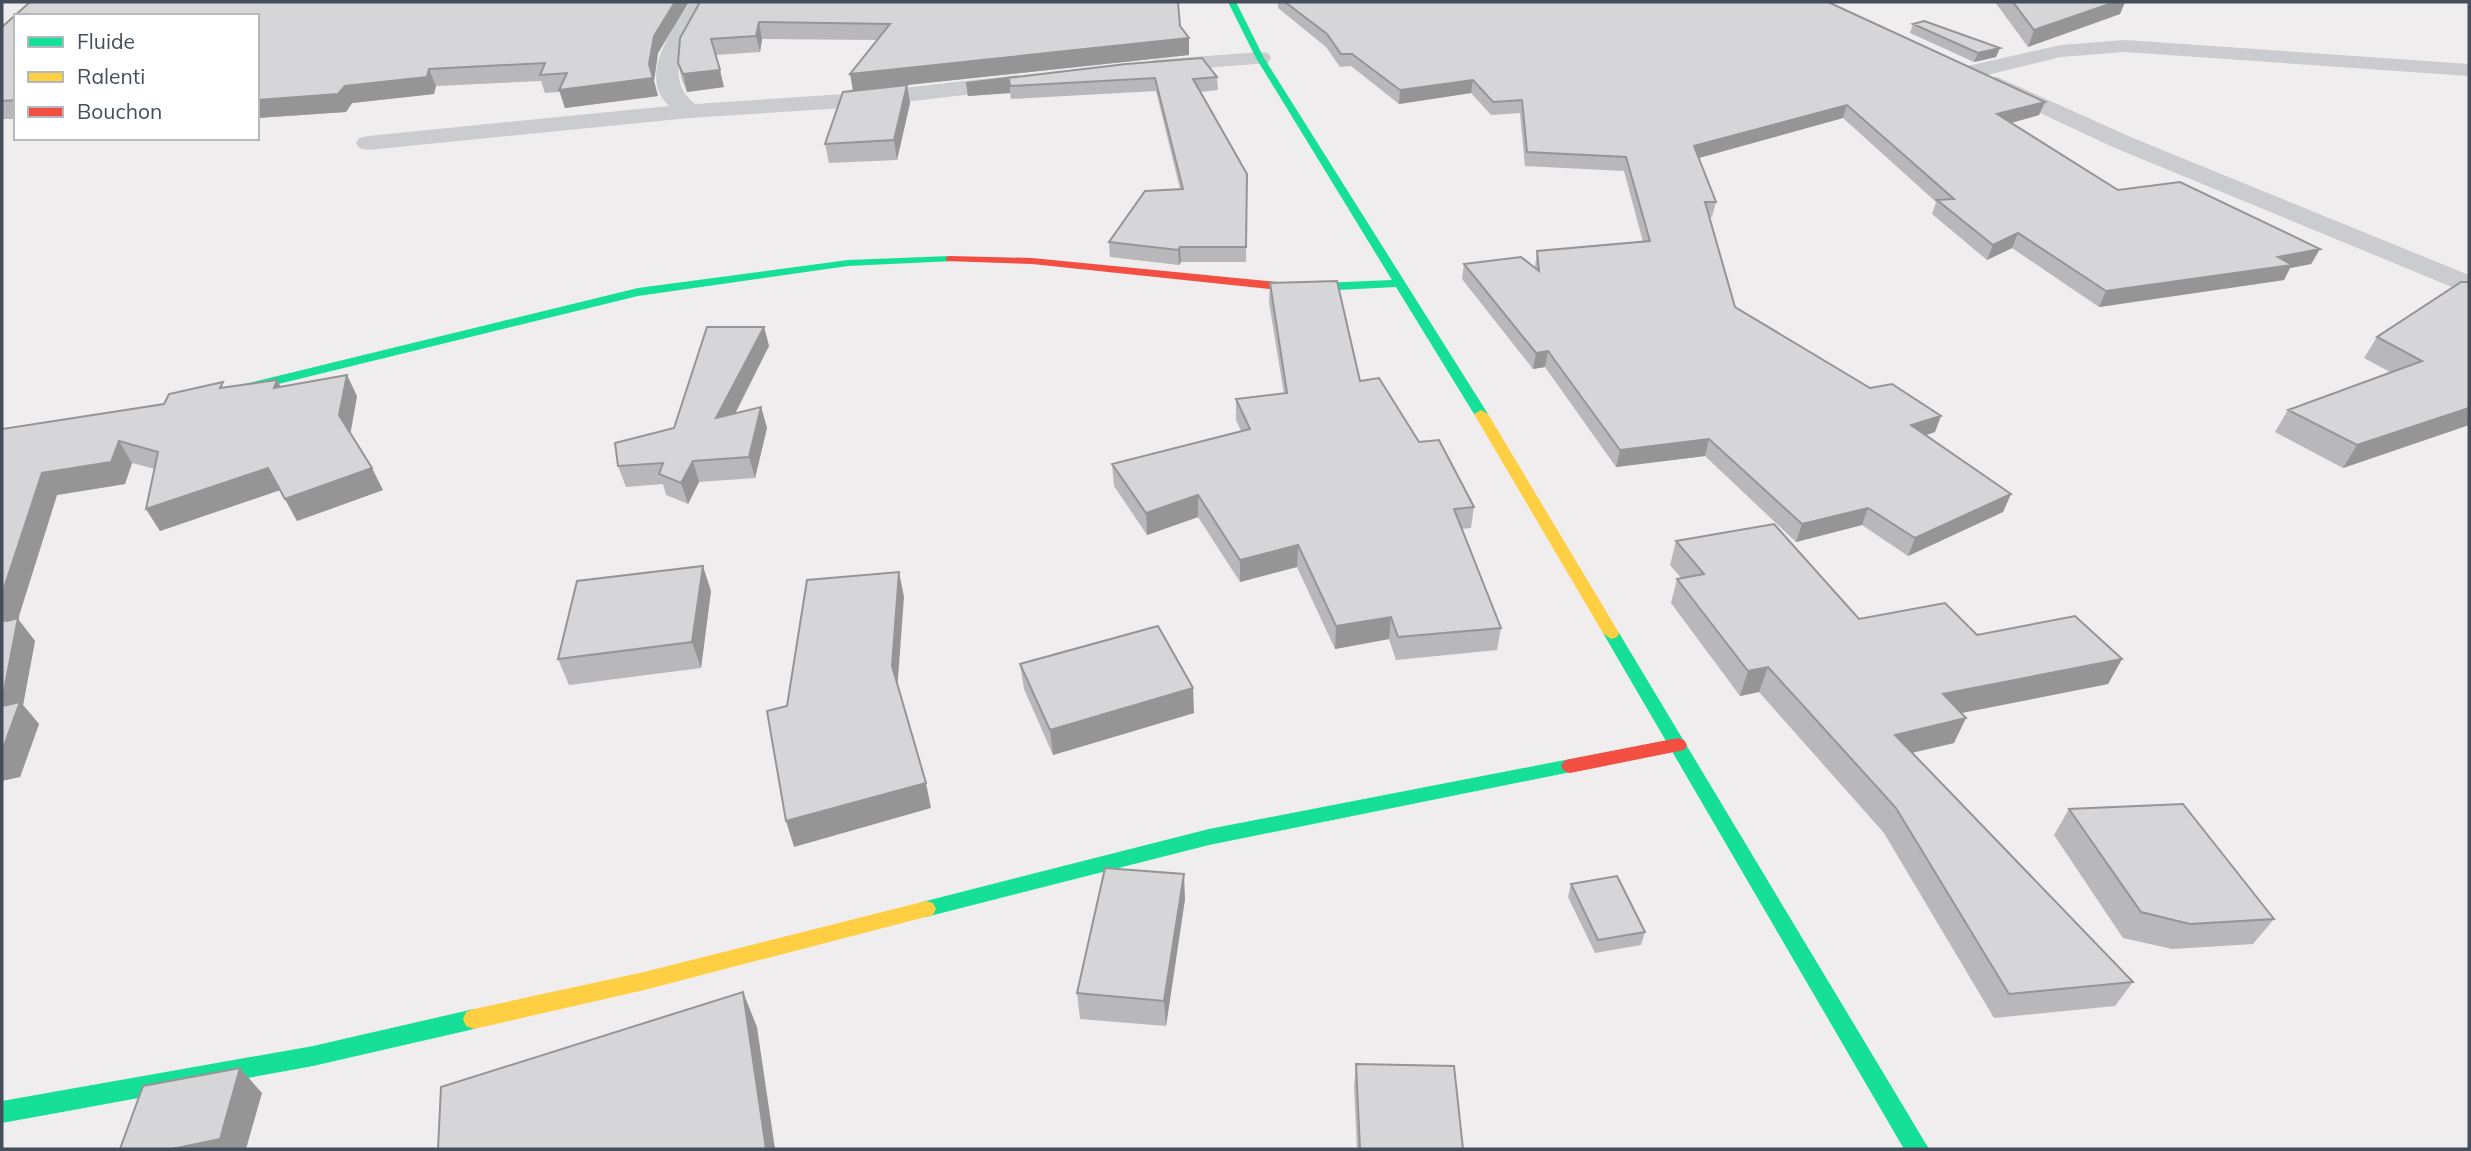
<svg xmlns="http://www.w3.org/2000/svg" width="2471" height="1151" viewBox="0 0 2471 1151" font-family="Mulish,sans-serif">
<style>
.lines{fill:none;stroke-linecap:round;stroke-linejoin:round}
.street{fill:#cacccf;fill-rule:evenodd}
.fast{fill:#16e098;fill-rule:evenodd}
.slow{fill:#ffcf43;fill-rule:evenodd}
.jam{fill:#f24e42;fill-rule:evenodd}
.wall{fill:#b8b7b9}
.shaded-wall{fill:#969596}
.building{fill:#d6d5d7;stroke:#969596;stroke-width:2}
</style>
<rect width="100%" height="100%" fill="#efeded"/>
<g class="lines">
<!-- street -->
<path class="street" d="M690,2h20c-19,31 -51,73 -15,102l165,-11 157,-18 11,7 -11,7 -157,18 -171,11 -321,32 -9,-2 -3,-5 3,-5 9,-2 301,-30c-32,-30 3,-75 21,-104z
M2125,40l344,24v12l-344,-24 -64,5 -90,22 -11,-7 3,-5 98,-22z
M1260,52l8,1 3,5 -3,5 -114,9 -11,-6 11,-6z
M1997,77l136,61 336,137v19l-354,-146 -126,-59 -3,-5 3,-5z"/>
<!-- fast -->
<path class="fast" d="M1228,2h8l28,56 224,356 -2,3 -5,1 -7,-4 -78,-127 -98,5 -6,-4 6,-4 94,-4 -136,-222z
M950,256l4,1v4l-106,5 -210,30 -413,101 -7,-4 2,-3 418,-102 210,-28z
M1611,627l8,6 310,516h-25l-301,-516z
M1570,759l6,2 3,5 -3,5 -367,74 -283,72 -7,-2 -3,-6 3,-6 7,-2 283,-72z
M474,1009l8,3 3,7 -3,7 -8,3 -161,37 -311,57v-22l311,-55z"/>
<!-- slow -->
<path class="slow" d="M1481,410l7,4 131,219 -2,4 -6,2 -8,-6 -129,-219z
M926,901l7,2 3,6 -3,6 -289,75 -170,39 -8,-3 -3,-7 3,-7 8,-3 170,-37z"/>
<!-- jam -->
<path class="jam" d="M950,256l82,2 266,26 6,4 -6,4 -266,-28 -86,-3v-4z
M1678,738l6,2 3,5 -3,5 -114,23 -6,-2 -3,-5 3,-5 6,-2z"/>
</g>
<!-- wall -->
<path class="wall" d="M30,2h659l-31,51 -4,28 4,15 -93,12 -5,-16 -15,1 -4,-12 -105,5 -2,8 -82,9 -6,9 -89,6v-102h-241v103h-14v-92z
M700,2l480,24 9,12v17l-282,30 3,18 -13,57 -68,3 -4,-19 28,-53 24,-51 -115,-1 -2,13 -45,3 9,32 -37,5 -5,-12 -4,-17z
M1278,2h550l211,113 -28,8 107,67 202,59 -9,15 -21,4 -6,12 -185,27 -87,-59 -25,12 -55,-46 4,-12 -93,-84 -144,40 17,44 -4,15h-3l26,90 200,125 -9,3 85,59 -8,18 -95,44 -46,-31 -66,17 -91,-86 -89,11 -71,-100 -12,2 -71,-90 2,-15 71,3 2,-16 106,-9 -19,-71 -99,-5 -5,-53 -29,2 -20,-22 -72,11 -48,-38 -11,1 -14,-20 -48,-39z
M1995,2h130l-5,12 -92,33z
M1913,24l87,24 -4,9 -22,5 -64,-29z
M1217,77l1,13 -18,2 47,82 -1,88h-65l-2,3 -69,-8 -1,-15 71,-53 -24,-98 -145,8 -1,-6 -42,3 -2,-13z
M2469,282v143l-126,43 -68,-36 13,-22 102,-38 -26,-14 13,-21z
M1270,283l149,159 55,65 -3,21 -9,1 39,99 -4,22 -101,10 -7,-21 -54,10 -38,-82 -57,15 -42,-65 -51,18 -33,-49 -2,-22 129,-33 -5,-11v-21l48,-5 -15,-92z
M764,327l5,19 -34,68 26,-7 6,21 -12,50 -56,4 -11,22 -22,-9 -3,-11 -37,3 -8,-21 56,-38z
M280,386l77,10 -7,37 33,57 -86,31 -17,-31 -120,41 -14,-22 9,-40 -23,-6 -7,21 -68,11 -39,124 17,22 -12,64 16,19 -19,53 -18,-348 162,-25 62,-16z
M1676,541l183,78 118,16 145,24 -14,25 -147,29 -7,30 -42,10 221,229 -18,24 -121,12 -110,-185 -125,-141 -19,4 -69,-93 6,-24 4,-1 -11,-13z
M711,591l-10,77 -132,17 -11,-26z
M1020,664l174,49 -141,42 -29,-66z
M2069,809l205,110 -21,25 -81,5 -49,-11 -69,-103z
M1571,884l74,48 -4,13 -46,8 -27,-56z
M1185,899l-19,127 -86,-7 -3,-26z
M1356,1064l107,85h-106l-3,-63z"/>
<!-- shaded-wall -->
<path class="shaded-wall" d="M675,2h14l-31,51 -4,28 4,15 -93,12 -6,-18 90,-26 5,-28z
M2115,2h10l-5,12 -92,33 6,-17z
M759,22l3,17 -2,13 -4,-16z
M1189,38v17l-282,30 3,18 -13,57 -3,-20 -41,-49 -3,-17z
M2000,48l-4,9 -22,5 4,-9z
M429,69l7,17 -2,8 -82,9 -6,9 -89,6v-18l88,-14z
M720,70l4,17 -37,5 -4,-18z
M1009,80l1,13 -42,3 -2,-13z
M1473,80l-2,13 -72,11 1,-14z
M2045,102l-6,13 -47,13 5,-14z
M1847,105l-4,13 -152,42 3,-14z
M2018,233l-6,15 -25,12 6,-15z
M1180,247l1,15 -2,3 -1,-15z
M2320,249l-9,15 -21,4 -6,12 -185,27 7,-16z
M764,327l5,19 -47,93 -6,-21z
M1548,351l-3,16 -12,2 3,-16z
M347,375l10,21 -7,40 -11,-21z
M277,380l11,20 -14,-12z
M761,407l6,21 -12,50 -6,-21z
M2469,408v17l-126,43 14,-23z
M1941,416l-6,16 -31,10 7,-17z
M1709,439l-4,17 -89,11 4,-17z
M119,441l13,22 -7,21 -68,11 -39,124 17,22 -12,64 16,19 -19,53 -18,4v-187l40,-121z
M693,461l6,21 -11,22 -7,-21z
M268,468l12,22 -120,41 -14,-22z
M372,468l11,22 -86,31 -12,-22z
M2011,494l-8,18 -95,44 7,-18z
M1198,495v22l-51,18 -1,-22z
M1868,508l-6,17 -66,17 6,-18z
M1298,545l-1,22 -57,15v-22z
M703,566l8,25 -10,77 -9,-26z
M899,572l5,25 -7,95 -5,-26z
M1391,617l-2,22 -54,10 1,-23z
M2122,659l-14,25 -177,35 12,-25z
M1768,667l-9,25 -19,4 8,-25z
M1193,688l1,25 -141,42 -3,-25z
M1966,718l-12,25 -70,16 11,-24z
M926,783l5,25 -137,39 -8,-26z
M1184,874l1,25 -19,127 -2,-25z
M743,992l14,35 18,122h-9z
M240,1068l22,25 -16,56h-74z"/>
<!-- building -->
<path class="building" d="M30,2h645l-21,34 -5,28 4,14 -94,12 8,-17 -27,2 5,-12 -116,6 -2,8 -82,9 -7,8 -81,6v-84h-241v84l-14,1v-74z
M700,2h478l2,24 9,12 -339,36 40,-50 -131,-2 -3,14 -45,3 9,31 -37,4 -5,-11 2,-25z
M1285,2h543l217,100 -48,12 121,76 62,-8 140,67 -42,8 14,8 -186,26 -88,-58 -25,12 -56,-45 17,-1 -107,-94 -153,41 22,56h-11l30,105 135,81 22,-4 49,32 -30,9 100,69 -96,44 -47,-30 -66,16 -93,-85 -89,11 -72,-99 -12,2 -72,-89 57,-7 18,14 -2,-20 113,-10 -24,-84 -99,-5 -5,-52 -29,2 -20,-22 -73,10 -48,-36h-11l-14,-20z
M2013,2h102l-81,28z
M1924,21l76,27 -22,5 -65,-29z
M1202,58l15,19 -24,2 54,95 -1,73h-66l-2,3 -69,-8 36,-51 38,-2 -28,-111 -145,8 -1,-6 -43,3 160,-19z
M907,85l-13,55 -69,4 18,-52z
M1337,281l23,100 19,-3 40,64 20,-2 35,67 -20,2 47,119 -103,9 -7,-20 -55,9 -38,-81 -58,15 -42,-65 -52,18 -34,-49 138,-35 -14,-30 51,-6 -17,-110z
M2461,282h8v126l-112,37 -69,-35 134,-49 -45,-24z
M707,327h57l-48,91 45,-11 -12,50 -56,4 -12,22 -22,-9 4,-11 -45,3 -3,-23 59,-15z
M347,375l-8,40 33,53 -87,31 -17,-31 -122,41 12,-57 -39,-11 -8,21 -69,11 -40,121v-165l162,-25 5,-10 54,-12 -3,6 57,-8 -3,8z
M1774,524l85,95 86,-16 32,32 98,-19 47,43 -179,35 23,24 -71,17 238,247 -124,12 -113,-186 -128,-141 -20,4 -71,-92 27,-5 -28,-33z
M703,566l-11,76 -134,17 19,-78z
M899,572l-7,94 34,117 -140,38 -19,-110 20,-5 20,-126z
M18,618l-16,83v-81l5,1z
M1158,626l35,62 -143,42 -30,-66z
M20,702l-18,49v-45z
M2183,804l91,115 -84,5 -49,-12 -72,-103z
M1105,868l79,6 -20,127 -87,-8z
M1617,876l28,56 -47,8 -27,-56z
M743,992l23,157h-328l3,-62z
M1356,1064l98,2 9,83h-103z
M240,1068l-20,71 -48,10h-52l23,-63z"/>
<!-- border -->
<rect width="2471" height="1151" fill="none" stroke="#444f5b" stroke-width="7"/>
<!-- legend -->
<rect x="14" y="14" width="245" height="126" fill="#ffffff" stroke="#b4b9bd" stroke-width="2"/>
<rect x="28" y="37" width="35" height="10" fill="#16e098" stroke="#b4b9bd" stroke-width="2"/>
<text x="77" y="49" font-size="21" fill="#444f5b">Fluide</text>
<rect x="28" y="72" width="35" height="10" fill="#ffcf43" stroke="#b4b9bd" stroke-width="2"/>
<text x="77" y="84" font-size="21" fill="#444f5b">Ralenti</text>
<rect x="28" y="107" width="35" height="10" fill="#f24e42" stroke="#b4b9bd" stroke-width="2"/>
<text x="77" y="119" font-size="21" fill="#444f5b">Bouchon</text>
</svg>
